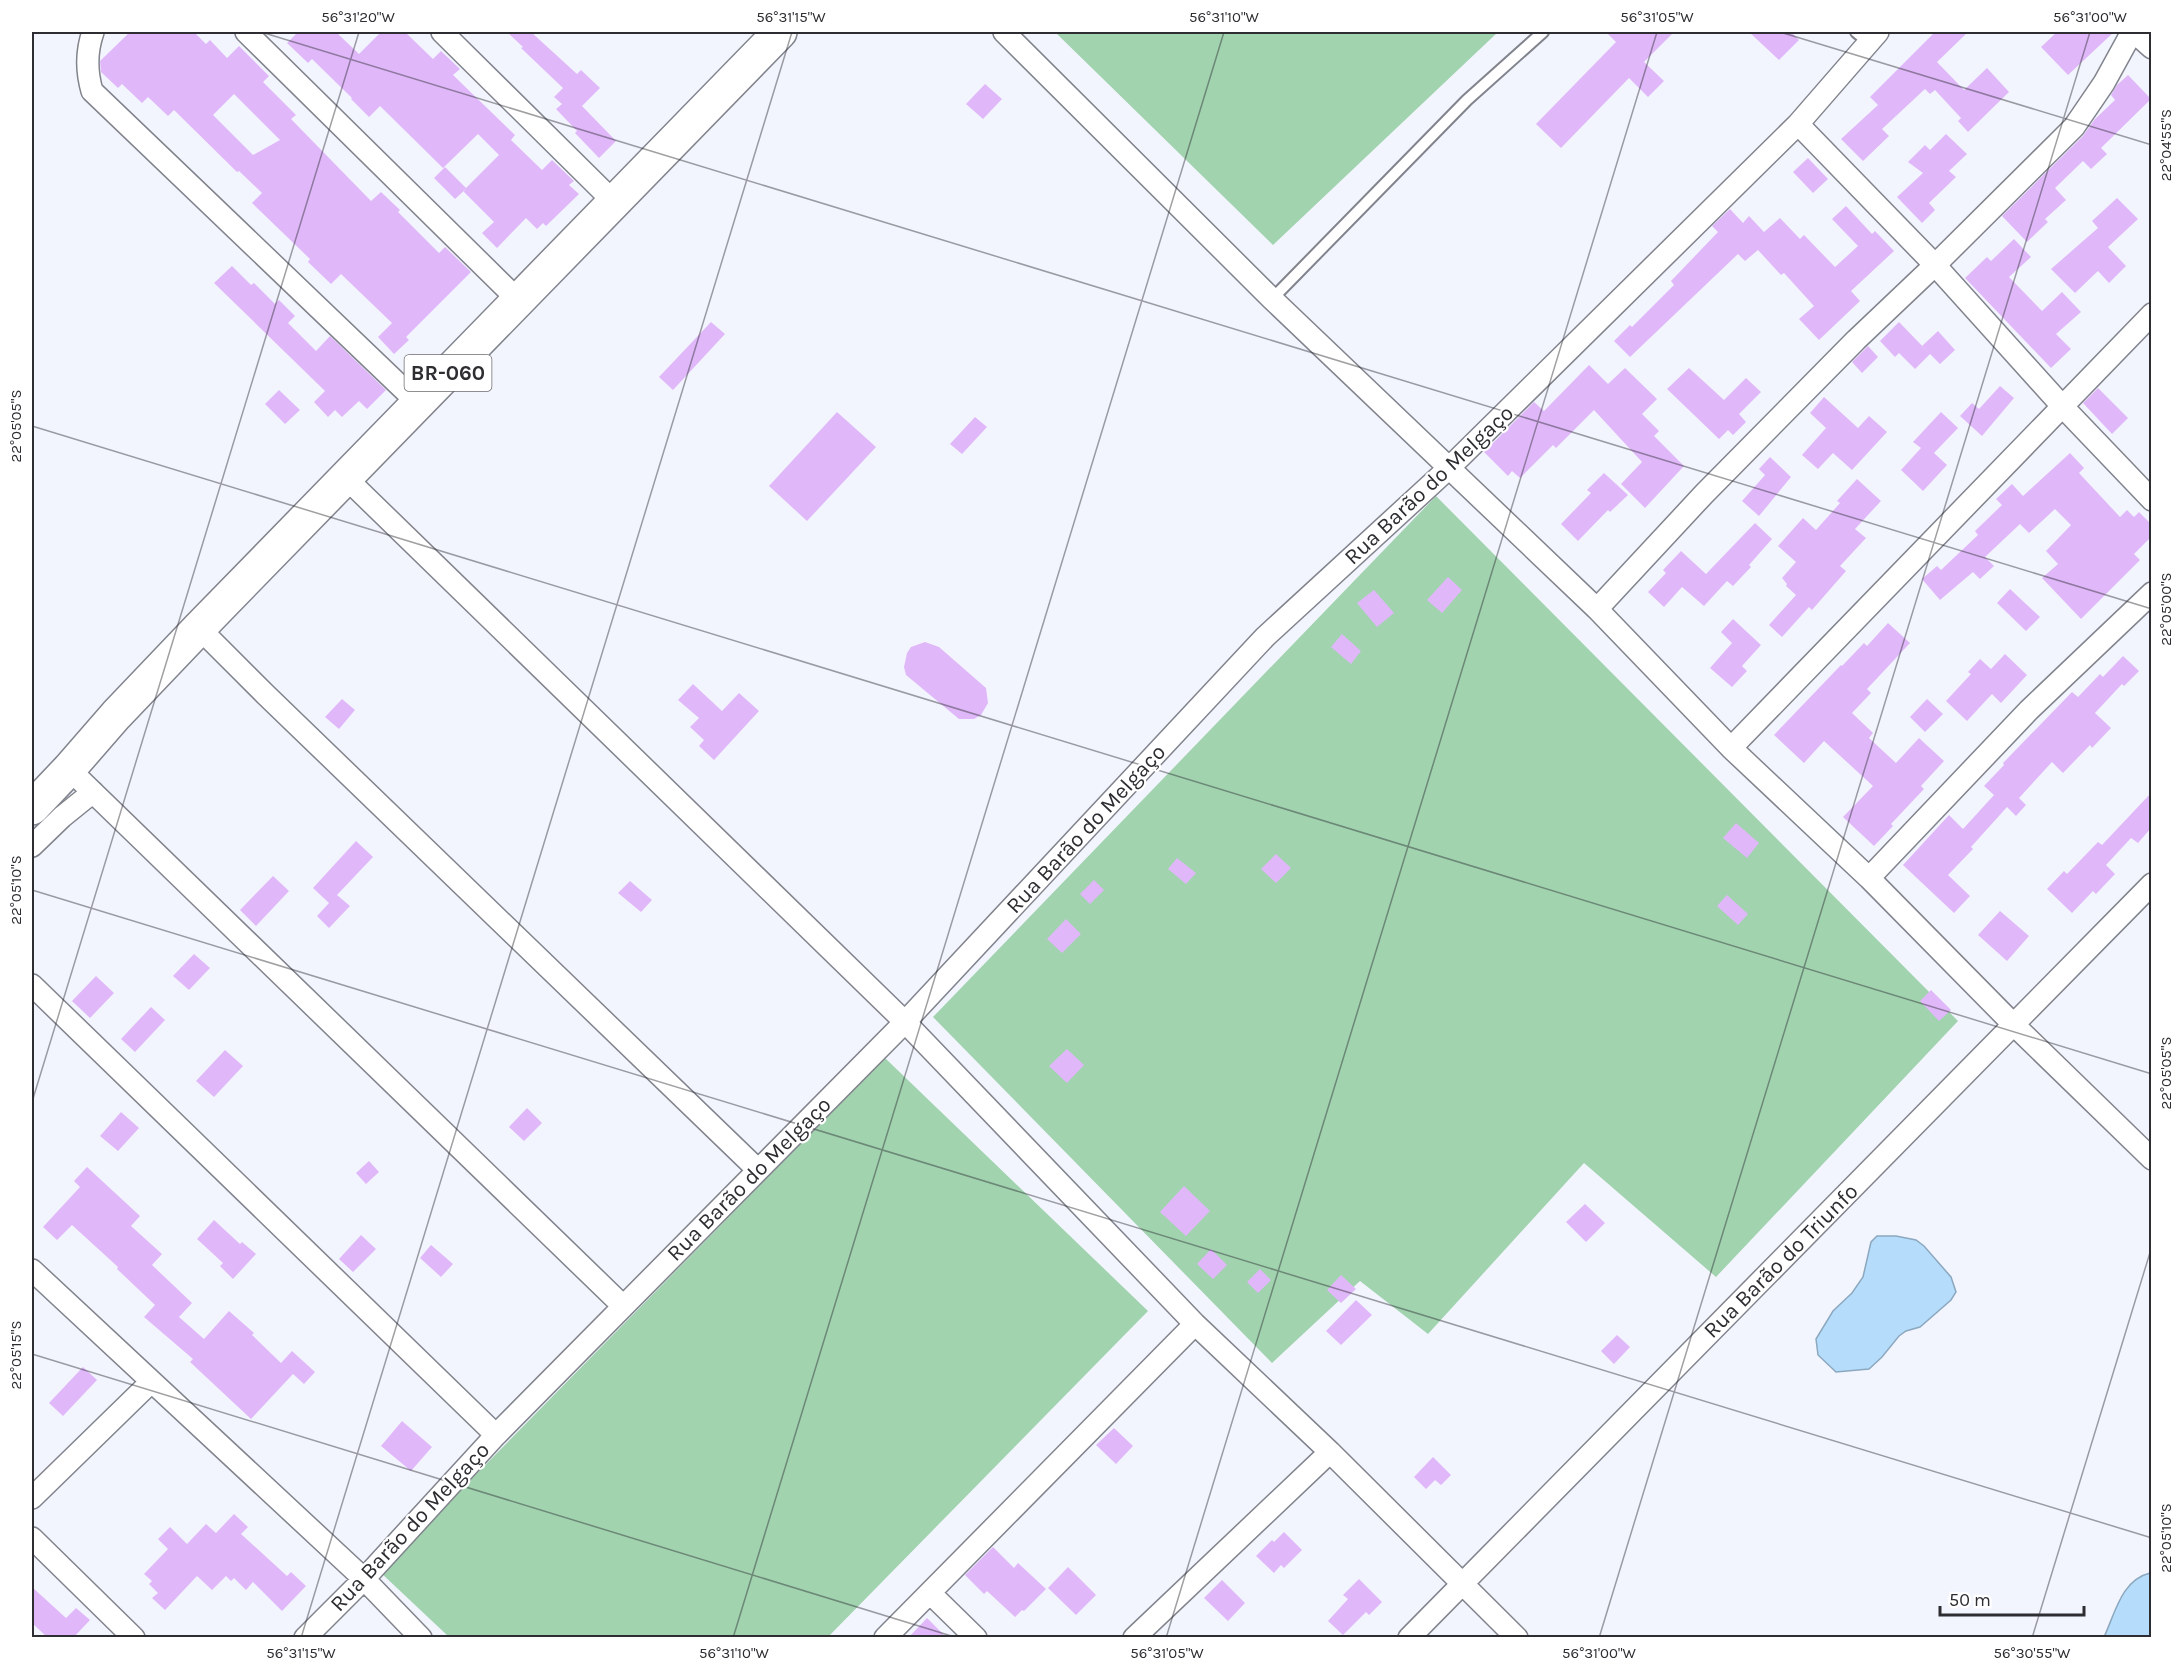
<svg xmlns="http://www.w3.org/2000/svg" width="2183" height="1669" viewBox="0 0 2183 1669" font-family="Karla,sans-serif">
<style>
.green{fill:#a1d3af}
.water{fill:#b5ddfb;stroke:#8ca8bf;stroke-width:1.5}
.building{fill:#e0b8f9;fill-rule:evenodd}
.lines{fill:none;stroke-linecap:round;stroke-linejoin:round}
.service-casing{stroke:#81838d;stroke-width:14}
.minor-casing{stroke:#81838d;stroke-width:24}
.primary-casing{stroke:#81838d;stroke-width:36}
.service{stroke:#fff;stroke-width:10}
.minor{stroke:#fff;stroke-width:21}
.primary{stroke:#fff;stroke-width:33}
.ticks{fill:none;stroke:#2d2d32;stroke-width:1.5;stroke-opacity:0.45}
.labels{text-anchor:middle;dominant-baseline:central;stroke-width:4.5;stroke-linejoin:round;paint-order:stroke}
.shield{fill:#fff;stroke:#6c6c70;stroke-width:1.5}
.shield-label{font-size:21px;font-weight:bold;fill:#2d2d32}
.street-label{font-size:22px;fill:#2d2d32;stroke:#fff}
.neatline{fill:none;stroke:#2d2d32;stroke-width:2}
.ticks-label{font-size:15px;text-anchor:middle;fill:#2d2d32}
</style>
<rect width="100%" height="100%" fill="#f3f5fe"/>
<!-- green -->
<path class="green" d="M1055,32h443l-225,213z
M1436,496l522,525 -242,256 -132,-114 -156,171 -68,-53 -88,82 -339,-346z
M885,1058l263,253 -320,326h-379l-69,-65z"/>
<!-- water -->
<path class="water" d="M1877,1236h19l20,4 8,6 27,31 5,15 -5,8 -31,27 -14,4 -7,5 -17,21 -13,12 -33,3 -18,-17 -2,-16 17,-28 19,-18 11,-16 8,-35z
M2150,1573h2l-1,64h-47c11,-23 17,-57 46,-64z"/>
<!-- building -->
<path class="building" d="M130,32h64l12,12 4,-4 17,18 12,-12 30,30 -6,6 33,33 -5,4 80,82 10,-9 19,18 -2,2 41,41 6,-6 26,25 -65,65 3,3 -15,14 -16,-17 14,-14 -51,-49 -10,10 -23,-22 2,-3 -58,-56 10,-10 -23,-22 -2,1 -63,-62 -6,6 -20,-19 -6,6 -20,-19 -4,4 -17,-16 -1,-11zM234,94l46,46 -27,15 -40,-40z
M298,32h38l23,22 22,-22h24l28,27 8,-8 19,18 -7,6 62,60 -4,5 31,30 10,-10 22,21 -5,4 10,9 -33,32 -3,-3 -6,6 -11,-11 -29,30 -15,-15 12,-11 -31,-31 3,-2 -11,10 -21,-21 11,-11 21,21 33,-33 -21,-21 -35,34 -63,-62 -11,11 -18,-18 1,-1 -40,-39 -4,4 -21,-20z
M507,32h24l46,42 4,-4 19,18 -18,18 34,35 -17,17 -24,-25 2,-2 -21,-22 6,-5 -8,-7 9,-9 -42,-40 2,-1z
M1606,32h68l-30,30 20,19 -16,16 -19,-19 -68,70 -25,-24 80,-82z
M1749,32h42l8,8 -20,20z
M1935,32h33l-31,30 27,28 23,-22 22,24 -41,40 -10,-11 3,-3 -26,-28 -5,4 -5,-5 -43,40 7,7 -26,25 -22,-22 37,-34 -8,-8z
M2057,32h57l-46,43 -27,-28z
M2128,75l23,24 -50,49 6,6 -16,15 -8,-8 -28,27 11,12 -21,19 3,3 -21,20 -25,-26 81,-80 12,-17 20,-19 -4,-5 6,-10z
M985,84l17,15 -19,20 -17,-15z
M1946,134l21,20 -18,17 7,6 -27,26 6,7 -13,13 -25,-26 26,-24 -15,-11 17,-17 5,5z
M1808,158l20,21 -15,14 -20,-21z
M2117,198l21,21 -30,28 18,19 -17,17 -11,-12 -23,22 -24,-24 47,-41 -6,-7z
M1846,206l26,28 3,-3 19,20 -43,40 9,10 -41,39 -20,-21 15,-13 -30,-33 -3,2 -23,-25 -13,11 -7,-7 -108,103 -16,-16 16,-16 2,2 42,-42 -3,-4 47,-49 -6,-6 18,-17 13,14 6,-7 15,16 16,-14 20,21 4,-4 31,32 23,-21 -26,-27z
M2014,239l17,18 -22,20 33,34 20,-19 19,20 -25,22 15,15 -20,19 -86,-90 22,-21 4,4z
M232,266l19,19 3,-2 21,21 4,-4 16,16 -7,7 28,28 14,-15 56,54 -19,19 -8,-8 -17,16 -7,-7 -7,7 -14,-15 11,-11 -111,-108z
M711,322l14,12 -52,56 -14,-13z
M1899,322l31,32 -15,15 -16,-16 -4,4 -15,-16z
M1938,331l17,19 -15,14 -18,-18z
M1868,346l10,11 -16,16 -10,-11z
M1589,365l19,19 17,-16 32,31 -15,15 17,17 -5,5 30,30 -39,42 -24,-24 21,-22 -48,-52 -38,38 -3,-3 -33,33 -8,-7 -4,5 -24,-24 50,-50 10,9z
M1689,368l35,32 22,-22 15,14 -22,22 7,8 -13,13 -5,-5 -9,9 -52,-50z
M2000,386l14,12 -32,38 -22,-20 12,-13 7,6z
M2098,388l30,30 -16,16 -29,-31z
M279,390l21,20 -15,14 -20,-20z
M1824,397l34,31 11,-12 18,16 -35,38 -19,-17 -15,16 -16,-14 24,-27 -16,-15z
M837,412l39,35 -69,74 -38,-35z
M1941,412l17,16 -24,25 13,12 -24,26 -22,-21 20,-22 -8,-6z
M975,417l12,10 -25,27 -12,-10z
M2070,453l14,15 -5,5 41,44 7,-7 7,7 5,-5 12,12v13l-17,17 6,6 -59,59 -39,-41 16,-14 -12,-13 25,-26 -16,-16 -26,24 -9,-9 -35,33 9,9 -14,13 -7,-7 -33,28 -18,-21 15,-13 4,4 37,-35 -3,-4 27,-26 -6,-6 16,-15 11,12z
M1770,457l21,20 -32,39 -17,-15 23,-26 -6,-6z
M1604,473l24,22 -18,17 -2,-2 -30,31 -17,-17 30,-31 -4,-3z
M1857,479l24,22 -26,28 11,9 -26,28 6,5 -34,39 -3,-3 -27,30 -13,-12 27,-30 -10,-9 1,-2 -5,-6 14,-16 -18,-16 25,-28 13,12 24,-27 -3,-2z
M1755,523l17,16 -23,26 2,2 -18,19 -6,-5 -23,25 -22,-19 -18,20 -16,-15 18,-19 -3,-3 18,-19 25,23z
M1448,577l14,13 -20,23 -15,-13z
M2010,589l30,28 -14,14 -29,-28z
M1374,590l20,23 -17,14 -20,-24z
M1733,619l28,26 -19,21 5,5 -15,16 -22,-19 22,-25 -11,-11z
M1888,623l22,20 -43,46 4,4 -19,20 21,20 -4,5 27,25 23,-25 25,23 -23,25 3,3 -33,35 2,2 -19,20 -31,-29 30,-31 -49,-45 -20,22 -30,-28 67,-70 1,1 22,-23 3,3z
M1342,634l19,17 -10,13 -20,-17z
M925,642l14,5 47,41 2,15 -7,12 -7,4h-15l-53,-44 -2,-8 3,-14 4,-6z
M2005,654l22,21 -26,28 -9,-9 -25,27 -21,-20 25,-27 -3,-2 12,-13 11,10z
M2123,656l16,15 -15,15 -2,-2 -27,29 16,15 -19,20 -2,-3 -27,28 -11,-11 -33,36 7,7 -10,11 -9,-9 -36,40 2,2 -25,26 22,21 -16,17 -51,-48 46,-50 14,14 31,-34 -10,-9 20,-21 -1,-2 69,-71 6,5 22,-23 3,3z
M693,684l29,27 17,-18 20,18 -45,49 -15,-14 5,-6 -14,-13 9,-9 -21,-18z
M342,699l13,11 -16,19 -14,-12z
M1927,699l16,15 -18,18 -15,-15z
M2151,793v35l-13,15 -7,-5 -25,27 9,9 -19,20 -3,-3 -21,22 -25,-24 17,-18 3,3 31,-32 4,3z
M1736,823l23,20 -12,15 -24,-20z
M356,841l17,16 -36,38 13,11 -21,22 -12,-12 12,-13 -16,-15z
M1276,854l15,14 -15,15 -15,-14z
M1177,858l19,15 -10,11 -18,-15z
M273,876l16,15 -33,35 -16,-16z
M1094,880l10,10 -14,14 -10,-10z
M630,881l22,19 -11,12 -23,-19z
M1727,895l21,19 -10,11 -21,-19z
M2000,911l29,25 -22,25 -29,-26z
M1066,919l15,15 -19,19 -15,-14z
M194,954l16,14 -21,22 -16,-14z
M96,976l18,17 -24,25 -18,-17z
M1931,990l20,20 -12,11 -19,-20z
M151,1007l14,13 -30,32 -14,-13z
M1067,1049l17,16 -17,18 -18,-17z
M225,1050l18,16 -29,31 -18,-16z
M527,1108l15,15 -18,18 -15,-14z
M121,1112l18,16 -21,23 -18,-15z
M369,1161l10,11 -13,12 -10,-11z
M87,1167l53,49 -9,10 31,28 -10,11 40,38 -13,14 25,22 25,-28 25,22 -2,2 29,28 11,-12 23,21 -11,12 -11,-10 -42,45 -61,-57 3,-3 -49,-42 11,-12 -38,-36 1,-2 -46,-42 -15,15 -14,-13 37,-40 -6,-6z
M1184,1186l26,25 -24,25 -26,-24z
M1585,1204l20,19 -19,19 -20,-20z
M214,1220l26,24 2,-2 14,12 -23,25 -13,-13 3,-3 -26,-24z
M361,1235l15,14 -23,23 -14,-13z
M431,1245l22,19 -12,13 -21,-19z
M1211,1249l16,16 -14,14 -16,-15z
M1260,1269l11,11 -13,13 -11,-11z
M1341,1275l15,14 -15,14 -14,-13z
M1356,1300l16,15 -31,30 -15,-14z
M1617,1335l13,12 -16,17 -13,-13z
M83,1367l14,13 -34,36 -14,-13z
M402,1421l30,26 -21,24 -30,-25z
M1114,1428l19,18 -17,18 -20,-19z
M1433,1457l18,18 -10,10 -6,-5 -9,9 -12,-12z
M234,1514l14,13 -7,7 46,42 4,-4 15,14 -24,25 -29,-29 -7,8 -12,-12 -3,3 -5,-5 -14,14 -15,-14 -32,34 -13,-12 6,-5 -9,-9 3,-3 -8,-7 24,-25 -10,-10 12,-12 17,17 19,-20 10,9z
M1284,1532l18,18 -18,18 -3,-3 -7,8 -18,-17 16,-16 2,2z
M993,1547l21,21 4,-5 28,26 -22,22 -2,-1 -7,7 -28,-26 -3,3 -19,-19z
M1068,1567l28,28 -20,20 -28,-27z
M1359,1579l23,23 -13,13 -3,-3 -23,23 -15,-14 20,-22 -5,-4z
M1222,1580l23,23 -17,18 -24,-23z
M32,1587l34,31 10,-10 14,12 -17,18h-25l-16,-15z
M927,1618l20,20h-39z"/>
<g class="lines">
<!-- service casing -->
<g class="service-casing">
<path id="service" d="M1856,32l12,10
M1272,299l195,-199 76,-68"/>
</g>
<!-- minor casing -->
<g class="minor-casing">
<path id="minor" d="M93,32c-7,20 -7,38 -1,59l327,313
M246,32l272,268
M442,32l172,170
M1004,32l268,267 325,310 134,139 138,130 144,146 139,135
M2134,32l18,16
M1798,124l137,141 128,142 89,93
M346,478l559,544 290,302 135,128 187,186
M1597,609l107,-115 152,-154 79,-75 139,-138 30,-44 28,-51
M199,628l67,67 492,475
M1731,748l421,-434
M69,769l554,537
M32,846l30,-29 31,-25
M1869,878l160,-168 123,-117
M32,985l464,450
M32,1270l332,309 57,59
M32,1498l119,-116
M32,1538l102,100
M930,1593l46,45
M305,1638l59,-59 132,-144 409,-413 360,-385 184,-169 349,-344 80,-92
M885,1638l310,-314
M1134,1638l196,-186
M1409,1638l743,-754"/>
</g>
<!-- primary casing -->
<g class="primary-casing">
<path id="primary" d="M32,808l37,-39 47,-54 83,-87 581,-596"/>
</g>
<!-- service -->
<use href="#service" class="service"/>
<!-- minor -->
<use href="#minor" class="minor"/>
<!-- primary -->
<use href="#primary" class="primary"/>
</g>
<!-- ticks -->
<path class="ticks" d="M261,32l1891,577M1780,32l372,113M32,426l2120,648M32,890l2120,648M32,1102l327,-1070M32,1354l926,284M301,1638l491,-1606M733,1638l491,-1606M1166,1638l491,-1606M1599,1638l491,-1606M2032,1638l120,-392"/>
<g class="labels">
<!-- shield labels -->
<rect class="shield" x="404.5" y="355" width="87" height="36" rx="4.5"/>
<g class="shield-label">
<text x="448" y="373">BR-060</text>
</g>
<!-- street labels -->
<g class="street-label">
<text transform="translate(1429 485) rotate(-43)">Rua Barão do Melgaço</text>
<text transform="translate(1086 829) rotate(-47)">Rua Barão do Melgaço</text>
<text transform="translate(749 1179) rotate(-45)">Rua Barão do Melgaço</text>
<text transform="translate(1781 1261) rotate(-45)">Rua Barão do Triunfo</text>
<text transform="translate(410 1527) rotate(-47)">Rua Barão do Melgaço</text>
</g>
</g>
<!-- border -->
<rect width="2183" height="1669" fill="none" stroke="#ffffff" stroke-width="66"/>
<!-- scale -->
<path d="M1940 1606v9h144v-9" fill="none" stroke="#2d2d32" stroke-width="3"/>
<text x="1949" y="1606" font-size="18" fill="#2d2d32" stroke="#ffffff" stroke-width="4.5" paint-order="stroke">50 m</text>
<rect x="33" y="33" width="2117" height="1603" class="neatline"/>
<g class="ticks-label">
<text x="358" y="22">56°31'20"W</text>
<text x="791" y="22">56°31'15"W</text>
<text x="1224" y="22">56°31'10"W</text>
<text x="1657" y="22">56°31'05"W</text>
<text x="2090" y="22">56°31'00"W</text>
<text transform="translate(2166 145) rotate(-90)" y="5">22°04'55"S</text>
<text transform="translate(16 426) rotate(-90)" y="5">22°05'05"S</text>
<text transform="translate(2166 609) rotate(-90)" y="5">22°05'00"S</text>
<text transform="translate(16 890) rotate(-90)" y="5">22°05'10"S</text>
<text transform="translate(2166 1073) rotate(-90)" y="5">22°05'05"S</text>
<text transform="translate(16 1355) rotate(-90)" y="5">22°05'15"S</text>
<text transform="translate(2166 1538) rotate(-90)" y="5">22°05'10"S</text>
<text x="301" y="1658">56°31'15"W</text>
<text x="734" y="1658">56°31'10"W</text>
<text x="1167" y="1658">56°31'05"W</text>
<text x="1599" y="1658">56°31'00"W</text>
<text x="2032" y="1658">56°30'55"W</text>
</g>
</svg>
